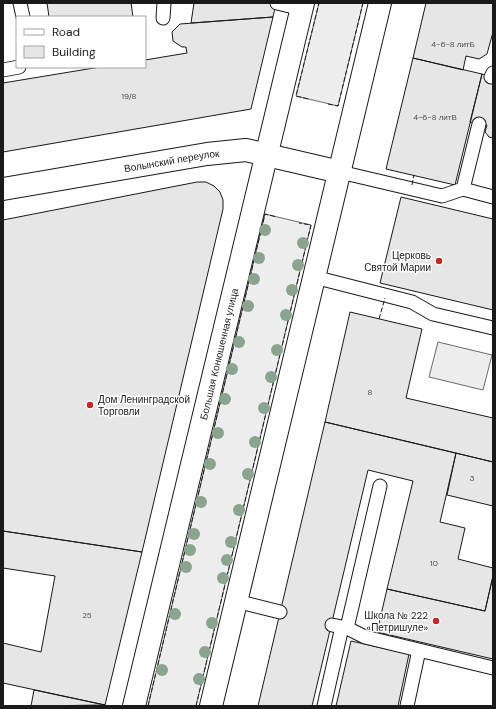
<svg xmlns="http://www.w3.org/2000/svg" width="496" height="709" viewBox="0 0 496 709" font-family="'DM Sans',sans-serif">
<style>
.built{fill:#ededed;stroke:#6a6a6a}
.building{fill:#e6e6e6;stroke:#1a1a1a}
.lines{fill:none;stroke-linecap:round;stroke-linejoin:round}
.lane-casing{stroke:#1a1a1a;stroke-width:15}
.street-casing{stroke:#1a1a1a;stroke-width:24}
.secondary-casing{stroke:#1a1a1a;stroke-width:24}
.lane{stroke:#fff;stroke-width:13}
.street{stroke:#fff;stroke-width:22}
.secondary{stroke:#fff;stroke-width:22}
.fence{stroke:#1a1a1a;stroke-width:1;stroke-dasharray:5 2;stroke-linecap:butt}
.tree{fill:#8aa48f}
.poi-dot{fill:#c62828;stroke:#fff;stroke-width:1.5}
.labels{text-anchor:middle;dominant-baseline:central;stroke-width:3;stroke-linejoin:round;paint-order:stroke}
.number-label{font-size:8px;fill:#4d4d4d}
.street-label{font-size:10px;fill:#1a1a1a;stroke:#fff}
.poi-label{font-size:10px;fill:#1a1a1a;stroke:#fff;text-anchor:end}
</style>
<rect width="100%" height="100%" fill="#fff"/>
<!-- built -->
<path class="built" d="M319,3h44l-25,103 -42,-10z
M265,214l46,11 -115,481h-48z
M438,342l54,13 -9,35 -54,-13z"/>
<!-- building -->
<path class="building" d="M47,3h84l2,14h-84z
M194,3h82l-3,14 -82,6z
M426,3h67v29l-6,22 -8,5 -13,-3 -3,14 -50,-12z
M273,17l-22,92 -248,43v-69l97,-16h45v-7l42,-7 -1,-6h-4l-9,-6 -1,-9 8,-8z
M413,58l69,16 -27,111 -69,-16z
M482,74l11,3v61l-4,-1 -4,-5 2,-7 -17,-3z
M197,182h9l8,4 6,6 3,8v9l-81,343 -139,-21v-311z
M401,197l92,22v91l-113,-27z
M350,312l72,17 -16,69 87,20v44l-168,-40z
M325,422l131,31 -16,69 25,6 -7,31 35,9v8l-8,35 -98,-22 26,-108 -45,-11 -56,236h-54z
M456,453l37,9v44l-46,-11z
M3,531l139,21 -37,153 -102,-22v-40l38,9 14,-76 -52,-8z
M493,576v83l-116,-27 10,-43 98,22z
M351,641l58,13 -11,52h-62z
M34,690l71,15 -74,1z"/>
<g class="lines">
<!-- lane casing -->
<g class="lane-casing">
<path id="lane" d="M20,3l3,14
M277,3l25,6
M163,18l1,-15
M3,70l16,-3
M491,77l2,-4
M340,172l102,24 21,-7 30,8
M463,189l16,-65
M314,277l98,25 21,12 60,14
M236,601l44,11
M332,625l15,3 18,9 128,31
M347,628l33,-142
M324,706l18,-79
M407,706l12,-56"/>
</g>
<!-- street casing -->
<g class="street-casing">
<g id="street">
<path id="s1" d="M3,189l204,-35 39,-4 21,5"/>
</g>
</g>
<!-- secondary casing -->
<g class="secondary-casing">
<g id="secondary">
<path d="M267,155l73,17"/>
<path id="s2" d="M134,706l169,-703"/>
<path d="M211,706l169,-703"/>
</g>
</g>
<!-- lane -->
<use href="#lane" class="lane"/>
<!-- street -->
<use href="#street" class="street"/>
<!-- secondary -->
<use href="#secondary" class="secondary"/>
<!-- fence -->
<path class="fence" d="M308,99l-12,-3 23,-93
M328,104l10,2 25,-103
M412,185l2,-10
M379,319l6,-21
M148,706l117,-492 12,3
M196,706l115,-481 -12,-2
M437,706h2"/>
</g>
<!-- trees -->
<g class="tree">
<circle cx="265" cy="230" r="6"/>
<circle cx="303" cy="243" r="6"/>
<circle cx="259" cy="258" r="6"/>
<circle cx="298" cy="265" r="6"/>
<circle cx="254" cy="279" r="6"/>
<circle cx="292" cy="290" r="6"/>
<circle cx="248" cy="306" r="6"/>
<circle cx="286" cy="315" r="6"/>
<circle cx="239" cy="342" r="6"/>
<circle cx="277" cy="350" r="6"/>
<circle cx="232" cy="369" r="6"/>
<circle cx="271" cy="377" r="6"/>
<circle cx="225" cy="399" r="6"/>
<circle cx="264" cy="408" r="6"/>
<circle cx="218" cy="433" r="6"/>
<circle cx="255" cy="442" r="6"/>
<circle cx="210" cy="464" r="6"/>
<circle cx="248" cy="474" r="6"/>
<circle cx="201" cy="502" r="6"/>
<circle cx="239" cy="510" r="6"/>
<circle cx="194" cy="534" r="6"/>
<circle cx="231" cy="542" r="6"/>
<circle cx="190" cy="550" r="6"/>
<circle cx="227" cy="560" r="6"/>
<circle cx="186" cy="567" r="6"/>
<circle cx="223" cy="578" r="6"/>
<circle cx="175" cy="614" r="6"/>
<circle cx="212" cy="623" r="6"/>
<circle cx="205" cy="652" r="6"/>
<circle cx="162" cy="670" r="6"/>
<circle cx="199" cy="679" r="6"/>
</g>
<!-- markers -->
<g class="poi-dot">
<circle cx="439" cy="261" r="4"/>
<circle cx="90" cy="405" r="4"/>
<circle cx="436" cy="621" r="4"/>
</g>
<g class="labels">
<!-- number labels -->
<g class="number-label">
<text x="453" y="44">4-6-8 литБ</text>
<text x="129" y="96">19/8</text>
<text x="435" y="117">4-6-8 литВ</text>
<text x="370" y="392">8</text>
<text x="472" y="478">3</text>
<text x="434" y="563">10</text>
<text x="87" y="615">25</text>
</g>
<!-- street labels -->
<g class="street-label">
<text stroke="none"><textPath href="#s1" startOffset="171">Волынский переулок</textPath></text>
<text stroke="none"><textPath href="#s2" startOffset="362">Большая Конюшенная улица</textPath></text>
</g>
<!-- poi labels -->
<g class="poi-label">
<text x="431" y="255">Церковь<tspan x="431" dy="12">Святой Марии</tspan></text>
<text x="98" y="399" text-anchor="start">Дом Ленинградской<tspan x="98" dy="12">Торговли</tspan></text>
<text x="428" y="615">Школа № 222<tspan x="428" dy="12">«Петришуле»</tspan></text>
</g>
</g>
<!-- border -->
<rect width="496" height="709" fill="none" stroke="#1a1a1a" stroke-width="8"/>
<!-- legend -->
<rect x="16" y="16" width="130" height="52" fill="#ffffff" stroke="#a3a3a3"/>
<rect x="24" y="29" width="20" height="6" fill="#ffffff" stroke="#a3a3a3"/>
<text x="52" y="36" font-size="12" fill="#1a1a1a">Road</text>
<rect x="24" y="46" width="20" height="12" fill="#e6e6e6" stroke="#a3a3a3"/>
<text x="52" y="56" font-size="12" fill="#1a1a1a">Building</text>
</svg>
